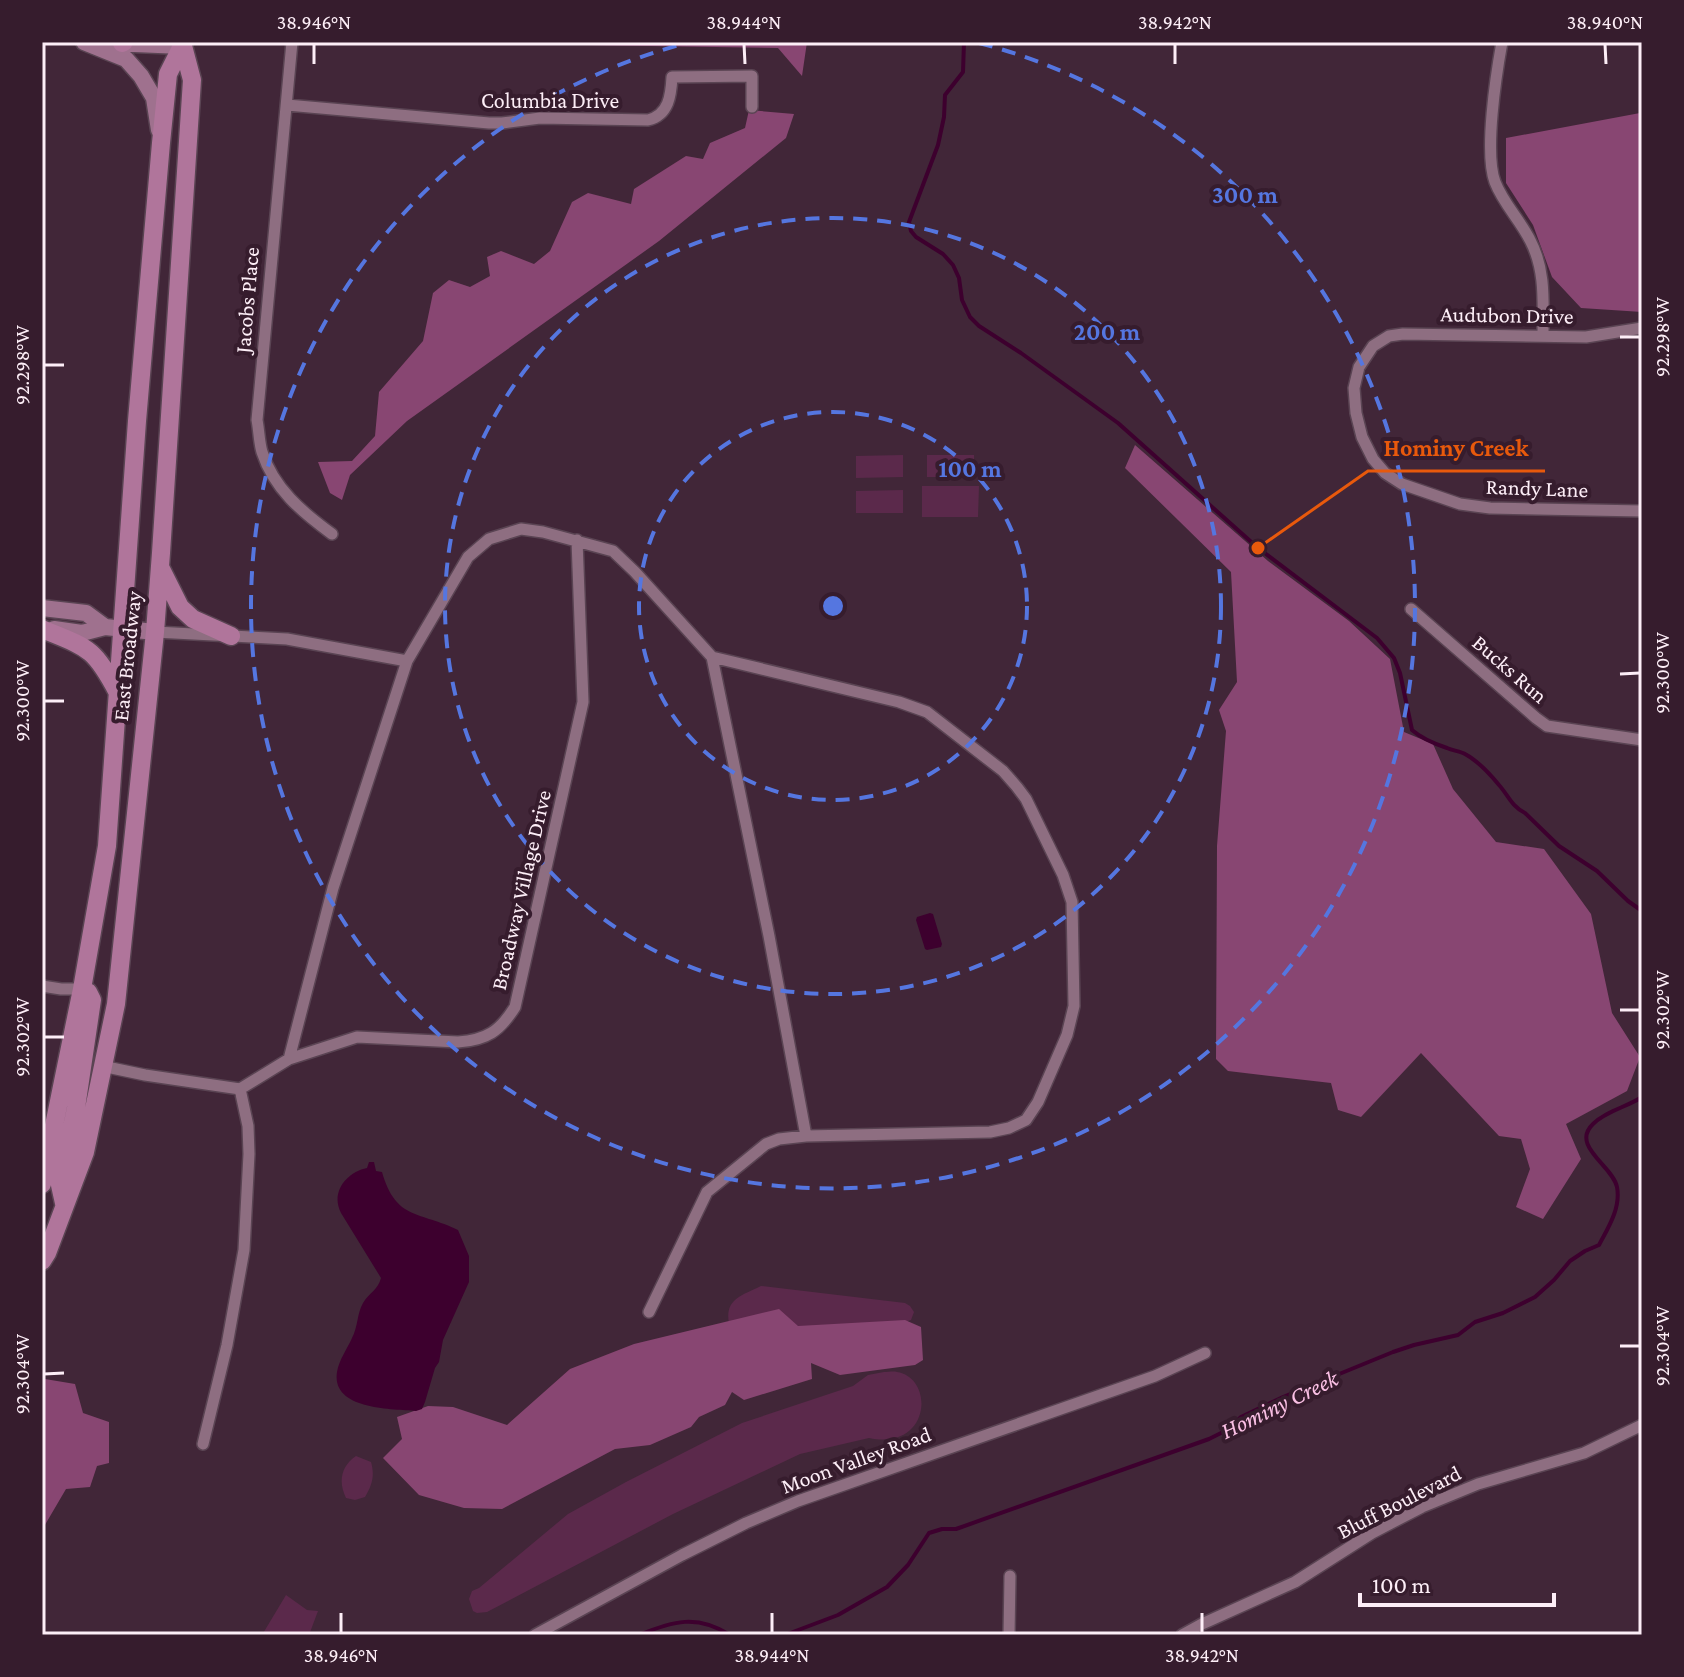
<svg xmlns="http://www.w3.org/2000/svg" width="1684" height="1677" viewBox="0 0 1684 1677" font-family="'Crimson Pro',serif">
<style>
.green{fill:#5b294b}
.forest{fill:#884672}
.water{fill:#3d002e}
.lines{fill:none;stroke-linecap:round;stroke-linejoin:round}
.stream{stroke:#3d002e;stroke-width:4}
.street-casing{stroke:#5a4453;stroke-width:14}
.secondary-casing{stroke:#5a4453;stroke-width:19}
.primary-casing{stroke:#5a4453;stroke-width:21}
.street{stroke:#8e6e81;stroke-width:11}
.secondary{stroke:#9f718e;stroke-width:16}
.primary{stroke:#b0759b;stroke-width:18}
.ticks{fill:none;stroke:#fdeef7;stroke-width:3}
.ring{fill:none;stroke:#5576e0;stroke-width:4;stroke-dasharray:14 10}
.labels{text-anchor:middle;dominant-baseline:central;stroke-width:8;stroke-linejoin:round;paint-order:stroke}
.street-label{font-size:22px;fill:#fdeef7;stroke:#361c2d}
.water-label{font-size:24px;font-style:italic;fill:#fbc0e5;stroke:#361c2d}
.centre{fill:#5576e0;stroke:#361c2d;stroke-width:4}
.ring-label{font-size:24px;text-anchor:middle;font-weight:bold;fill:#5576e0;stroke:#361c2d;stroke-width:8;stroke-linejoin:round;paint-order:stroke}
.leader{fill:none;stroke:#e8590c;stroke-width:3}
.callout-dot{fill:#e8590c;stroke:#361c2d;stroke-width:3}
.callout-label{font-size:24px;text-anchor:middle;font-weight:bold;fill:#e8590c;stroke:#361c2d;stroke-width:8;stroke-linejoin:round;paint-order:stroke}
.neatline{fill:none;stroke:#fdeef7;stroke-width:3}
.ticks-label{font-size:20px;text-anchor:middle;fill:#fdeef7}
</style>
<rect width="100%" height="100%" fill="#412638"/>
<!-- green -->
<path class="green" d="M903,455v22l-47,1v-22z
M927,455h47v22h-47z
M922,486h57l-1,31h-56z
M903,490v23h-47v-22z
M761,1286l144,17 5,3 4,6 -3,8 -8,3 -173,6c-7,-29 8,-32 31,-43z
M884,1372c5,0 9,-1 13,0 38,6 34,79 -28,66l-69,16 -127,60 -186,98 -10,1 -4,-2 -4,-12 3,-8 7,-3 89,-74 58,-32 116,-59 111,-37 15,-11z
M356,1456l15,6c4,14 1,23 -6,35l-10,3 -9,-2c-8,-16 -5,-32 10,-42z
M286,1595l21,15 11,1 -9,24h-47z"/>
<!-- forest -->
<path class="forest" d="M585,42h222l-5,34 -24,-28 -193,-3z
M749,110l45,4 -8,24 -127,103 -252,180 -57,54 -8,25 -12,-7 -12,-31 34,-1 23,-25 4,-44 44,-51 10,-48 16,-13 21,7 20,-11 -3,-19 14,-6 33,13 16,-13 22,-49 16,-9 43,11 3,-15 52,-33 17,3 7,-16 35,-15z
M1642,111v201l-61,-4 -29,-31 -19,-52 -27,-42v-45l134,-25z
M1135,445l133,116 81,60 41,38 14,73 29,12 20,45 43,53 48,7 47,65 21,99 28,44 -13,34 -61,33 15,35 -38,60 -27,-12 14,-38 -9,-30 -22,-3 -78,-83 -60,64 -23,-7 -7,-27 -103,-12 -12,-12 1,-213 9,-115 -7,-21 18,-28 -6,-110 -106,-104z
M779,1309l19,17 107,-6 16,7 2,33 -8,5 -75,10 -29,-12 1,16 -68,21 -12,-8 -7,13 -26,12 -8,10 -41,18 -35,4 -113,60 -38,-1 -45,-13 -36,-37 19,-19 -5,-22 31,-11 25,1 54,18 63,-56 64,-25z
M45,1379l30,5 8,29 26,9v41l-12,3 -7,21 -24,2 -24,41v-144z"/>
<!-- water -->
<path class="water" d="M930,913l3,1 9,30 -1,3 -14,3 -2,-1 -9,-29 1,-3z
M369,1162h5l2,9 6,1c14,49 38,39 76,58l11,26v26l-26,58 -4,22 -4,6 -10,34 -3,7 -6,2c-24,-2 -85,-1 -79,-39 2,-12 10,-23 15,-34 6,-11 5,-25 11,-35 6,-10 15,-13 18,-25l-40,-65c-11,-21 6,-41 26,-45z"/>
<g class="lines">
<!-- stream -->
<path class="stream" d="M964,42l-1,30 -18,23 -1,22 -6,28 -29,77 2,9 5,6 27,17 10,11 6,13 3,22 8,17 9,9 42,27 97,70 140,125 119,90 17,20 6,15 12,57c9,8 23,14 35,18 6,3 13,3 18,6 13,7 25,20 34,31 9,10 13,22 26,28l34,33 38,25 31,30 14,10
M639,1635c34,-14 58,-21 91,0
M785,1635l53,-20 49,-28 21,-22 21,-32 13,-4h14l253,-90 18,-9 14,-13 42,-20 110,-45 21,-7 44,-10 17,-13 28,-9 32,-16 19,-17 16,-19 15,-10 14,-6c9,-17 22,-37 18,-58 -4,-21 -47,-41 -24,-63 13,-13 34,-17 49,-27"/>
<!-- street casing -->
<g class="street-casing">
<path id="street" d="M292,42l-35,378c2,10 2,22 5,32 12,37 40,60 70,82
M1502,42c-6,33 -18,111 -7,140 8,21 25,38 35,58 16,30 13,63 13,96
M287,105l202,18h13l38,-5 108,2c21,-5 23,-25 24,-43l80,-1v31
M1642,328l-56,9 -183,-3 -14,2 -16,10 -14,21 -5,21 2,25 6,24 11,22 12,14 17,11 58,20 30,4 152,3
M1411,609l125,109 11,8 95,14
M155,632l132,7 120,22
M712,657l187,45 28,10 76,59 14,16 9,12 37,76 9,27 2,104 -7,29 -29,67 -12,18 -17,8 -19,4 -184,4
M42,986l19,3h21
M289,1059l44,-171 74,-227 61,-104 21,-18 32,-10 22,3 70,19 22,21 77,85 57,279 37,200 -27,3 -13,5 -59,48 -58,120
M102,1066l43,9 95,14 49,-30 68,-22 101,5c29,-2 42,-11 57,-35l68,-305 -6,-162
M203,1444l24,-99 17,-95 5,-96 -1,-28 -8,-37
M535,1635l147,-80 64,-32 52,-22 357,-125 50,-23
M1009,1635l1,-59
M1182,1635l20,-11 93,-42 77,-49 50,-26 56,-23 106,-31 58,-28"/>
</g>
<!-- secondary casing -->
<g class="secondary-casing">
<path id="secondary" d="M84,42l42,17 15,17 13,22 5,32
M111,43l71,3
M42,608l44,5 19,14
M54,629l28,4 23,-6 50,5"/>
</g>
<!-- primary casing -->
<g class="primary-casing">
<path id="primary" d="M122,43l2,-1
M161,569l19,38 13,12 38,17
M42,629c46,19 52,18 76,64
M42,1184l40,-195 25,-143 30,-425 24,-278 7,-69 14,-28
M64,1203l-4,-18 16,-77 16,-108 -4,-8
M42,1261l5,-8 38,-101 31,-148 39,-372 6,-79 31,-473 -10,-38"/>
</g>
<!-- street -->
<use href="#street" class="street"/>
<!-- secondary -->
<use href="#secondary" class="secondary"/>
<!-- primary -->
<use href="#primary" class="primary"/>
</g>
<!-- ticks -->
<path class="ticks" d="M314,44v20M744,44l1,20M1175,44v20M1605,44l1,20M1620,337h20M44,365h20M1620,674l20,-1M44,701h20M1620,1010h20M44,1037h20M1620,1346h20M44,1374l20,-1M341,1613v20M772,1613v20M1202,1613v20"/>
<!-- distance rings -->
<g class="ring">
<circle cx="833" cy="606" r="194"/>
<circle cx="833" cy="606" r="388"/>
<path d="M979 43A582 582 0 1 1 687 43"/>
</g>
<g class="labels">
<!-- street labels -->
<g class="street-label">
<text x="550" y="100">Columbia Drive</text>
<text transform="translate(247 300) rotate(-85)">Jacobs Place</text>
<text transform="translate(1507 315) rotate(1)">Audubon Drive</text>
<text transform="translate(1537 488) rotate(2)">Randy Lane</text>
<text transform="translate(127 656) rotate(-84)">East Broadway</text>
<text transform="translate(1510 669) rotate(41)">Bucks Run</text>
<text transform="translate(521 890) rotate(-77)">Broadway Village Drive</text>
<text transform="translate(856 1460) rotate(-20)">Moon Valley Road</text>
<text transform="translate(1399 1502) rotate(-27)">Bluff Boulevard</text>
</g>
<!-- water labels -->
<g class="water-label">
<text transform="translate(1279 1404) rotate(-26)">Hominy Creek</text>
</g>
</g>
<circle cx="833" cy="606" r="12" class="centre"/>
<g class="ring-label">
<text x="1245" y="203">300 m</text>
<text x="1107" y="340">200 m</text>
<text x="970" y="477">100 m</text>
</g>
<!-- callouts -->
<path class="leader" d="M1258 548L1368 471H1545"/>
<circle class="callout-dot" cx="1258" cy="548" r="8"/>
<g class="callout-label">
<text x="1456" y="456">Hominy Creek</text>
</g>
<!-- border -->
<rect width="1684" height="1677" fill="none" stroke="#361c2d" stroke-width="88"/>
<!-- scale -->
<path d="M1360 1593v12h194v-12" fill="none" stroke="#fdeef7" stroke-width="4"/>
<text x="1372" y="1593" font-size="24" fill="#fdeef7" stroke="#361c2d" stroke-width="6" paint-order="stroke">100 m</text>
<rect x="44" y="44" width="1596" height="1589" class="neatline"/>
<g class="ticks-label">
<text x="314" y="29">38.946°N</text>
<text x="744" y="29">38.944°N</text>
<text x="1175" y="29">38.942°N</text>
<text x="1605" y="29">38.940°N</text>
<text transform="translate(1662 337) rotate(-90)" y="7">92.298°W</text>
<text transform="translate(22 365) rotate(-90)" y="7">92.298°W</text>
<text transform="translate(1662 673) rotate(-90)" y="7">92.300°W</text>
<text transform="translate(22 701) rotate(-90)" y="7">92.300°W</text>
<text transform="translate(1662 1010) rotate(-90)" y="7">92.302°W</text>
<text transform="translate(22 1037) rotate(-90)" y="7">92.302°W</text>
<text transform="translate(1662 1346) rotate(-90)" y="7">92.304°W</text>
<text transform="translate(22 1374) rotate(-90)" y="7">92.304°W</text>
<text x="341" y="1662">38.946°N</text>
<text x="772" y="1662">38.944°N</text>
<text x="1202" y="1662">38.942°N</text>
</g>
</svg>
